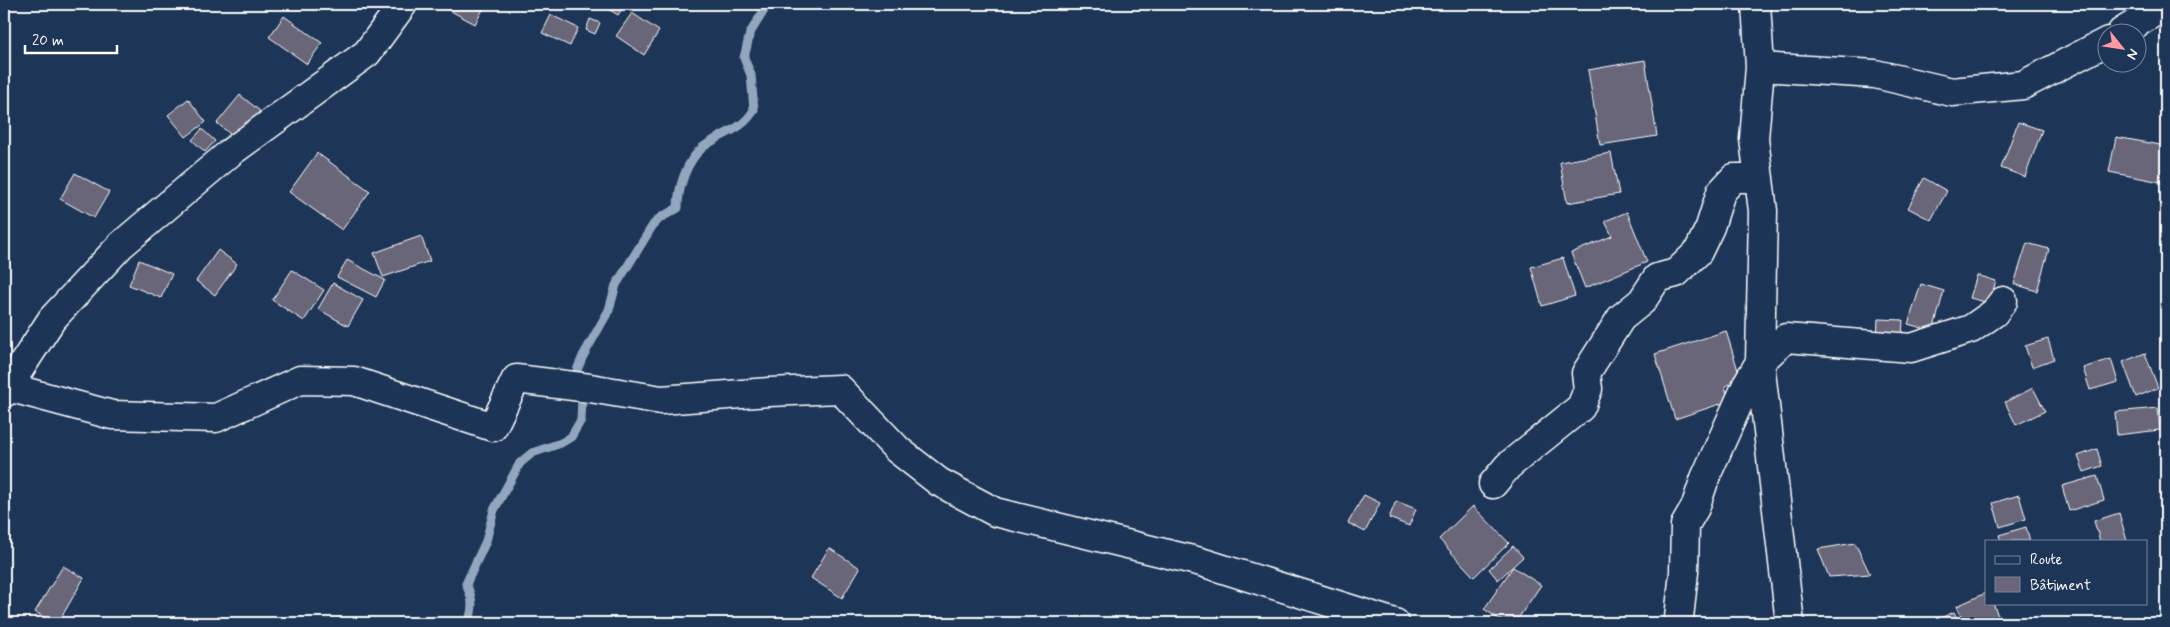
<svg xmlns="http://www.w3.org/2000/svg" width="2170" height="627" viewBox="0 0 2170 627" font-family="Mynerve,sans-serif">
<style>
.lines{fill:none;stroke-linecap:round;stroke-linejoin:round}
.stream{stroke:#92a7bd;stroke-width:9}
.building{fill:#6b6679;stroke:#fff}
.minor-casing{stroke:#fff;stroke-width:31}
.minor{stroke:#1d3557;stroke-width:28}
</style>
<rect width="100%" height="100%" fill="#1d3557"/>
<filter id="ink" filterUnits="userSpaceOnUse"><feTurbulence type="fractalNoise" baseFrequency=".02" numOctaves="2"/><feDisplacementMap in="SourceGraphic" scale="10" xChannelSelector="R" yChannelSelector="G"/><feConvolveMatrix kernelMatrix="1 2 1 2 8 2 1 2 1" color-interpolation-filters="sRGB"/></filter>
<g filter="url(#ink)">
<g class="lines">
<!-- stream -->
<path class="stream" d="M468,623c6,-16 5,-24 -2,-39l20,-43 8,-31 26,-47 12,-10 29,-10 10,-6 10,-17 1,-23 -5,-10v-17l6,-14 26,-46 7,-25 37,-60 7,-7 18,-10c0,-20 8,-46 24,-60 18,-15 39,-16 52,-38l-3,-35 -7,-17 6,-25 18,-29"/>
</g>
<!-- building -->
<path class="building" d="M438,4h48l-11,20z
M600,4h25l-7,11z
M632,13l27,18 -15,24 -28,-19z
M551,15l27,13 -8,18 -28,-13z
M284,16l38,27 -15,21 -38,-27z
M590,19l10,4 -5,11 -9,-4z
M1645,60l12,76 -57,9 -12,-75z
M240,95l20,16 -24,28 -19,-16z
M188,99l18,23 -20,15 -18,-22z
M2018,122l24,8 -17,47 -24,-9z
M202,129l13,12 -10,11 -13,-12z
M2116,137l50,9v37l-57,-11z
M317,153l53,38 -28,39 -53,-38z
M1611,153l8,41 -52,9 -7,-41z
M75,173l34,19 -15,26 -34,-19z
M1924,178l23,13 -16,29 -23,-12z
M1627,212l20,50 -62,26 -14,-35 41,-17 -7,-15z
M421,236l9,25 -47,16 -9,-24z
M2027,243l22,6 -12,42 -23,-7z
M218,250l19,14 -22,31 -19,-14z
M1563,258l12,38 -33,10 -11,-39z
M139,260l33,14 -11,24 -32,-13z
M347,260l38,20 -9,17 -39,-20z
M292,270l32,20 -20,31 -32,-21z
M1977,275l19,6 -7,22 -19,-5z
M333,283l30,17 -15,26 -30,-17z
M1921,284l23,7 -11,40 -25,-7z
M1878,319l25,1 -1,19 -25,-1z
M1726,331l15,49 -16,6 4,15 -54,18 -20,-65z
M2048,339l6,20 -22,8 -7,-21z
M2145,353l13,35 -22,9 -13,-35z
M2111,359l7,23 -28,8 -7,-22z
M2033,388l12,23 -29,14 -11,-23z
M2158,408l2,22 -43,5 -2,-23z
M2097,449l5,17 -18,6 -6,-16z
M2097,476l7,24 -35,11 -7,-25z
M1364,495l16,8 -15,29 -17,-9z
M2019,495l7,24 -26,8 -7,-24z
M1396,501l20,8 -7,17 -20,-8z
M1473,506l36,37 -35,34 -35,-38z
M2119,513l8,28h-27l-6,-20z
M2026,527l4,14h-29l-2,-6z
M1855,543l15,31 -41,3 -11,-28z
M1513,546l10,11 -25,23 -9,-11z
M829,548l31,20 -18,30 -31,-20z
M63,566l21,12 -26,45h-4l-19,-11z
M1513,567l28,18 -26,38h-10l-21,-14z
M1986,593v10h7l8,20h-37l-7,-17z
M1954,612l5,11h-30z"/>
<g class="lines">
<!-- minor casing -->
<g class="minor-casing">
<path id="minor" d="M1756,4l4,63 -6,72 9,72 -3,151 30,261
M2122,32l44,-27
M1760,67l115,7 77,18 71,-7 85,-44
M8,387l104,28 104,3 84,-38 54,1 139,46 23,-48 74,9 71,12 108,-8 71,-3 58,61 41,32 56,30 206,50 194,61
M4,393l48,-74 69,-74 110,-93 136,-99 36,-49
M1493,484l15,-18 73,-59 7,-18 -2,-16 35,-55 21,-17 15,-23 19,-5 22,-21 12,-25 11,-35 13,-14h25
M1679,618l5,-46 1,-47 10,-17 10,-30 43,-96 12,-20 26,-24 125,10 60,-19 23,-16 9,-12"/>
</g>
<!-- minor -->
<use href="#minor" class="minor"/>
</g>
</g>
<!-- margin -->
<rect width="2170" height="627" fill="none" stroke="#1d3557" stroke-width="20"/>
<rect x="10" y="10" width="2150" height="607" fill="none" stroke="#fff" stroke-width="2" filter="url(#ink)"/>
<!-- legend -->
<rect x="1985" y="540" width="162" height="65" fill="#1d3557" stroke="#77869a"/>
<rect x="1995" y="556" width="25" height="8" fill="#1d3557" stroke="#77869a"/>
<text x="2030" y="564" font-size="15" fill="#ffffff">Route</text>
<rect x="1995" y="577" width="25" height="15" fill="#6b6679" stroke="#77869a"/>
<text x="2030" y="590" font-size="15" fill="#ffffff">Bâtiment</text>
<!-- north arrow -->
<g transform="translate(2122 48) rotate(120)"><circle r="24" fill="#1d3557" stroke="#77869a"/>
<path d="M0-4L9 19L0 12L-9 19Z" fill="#ff9aa2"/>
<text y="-8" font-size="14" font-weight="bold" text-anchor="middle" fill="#ffffff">N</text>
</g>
<!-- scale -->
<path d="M25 45v8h92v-8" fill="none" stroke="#ffffff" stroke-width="2.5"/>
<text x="32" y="45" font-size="15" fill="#ffffff" stroke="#1d3557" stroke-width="4" paint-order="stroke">20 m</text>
</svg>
